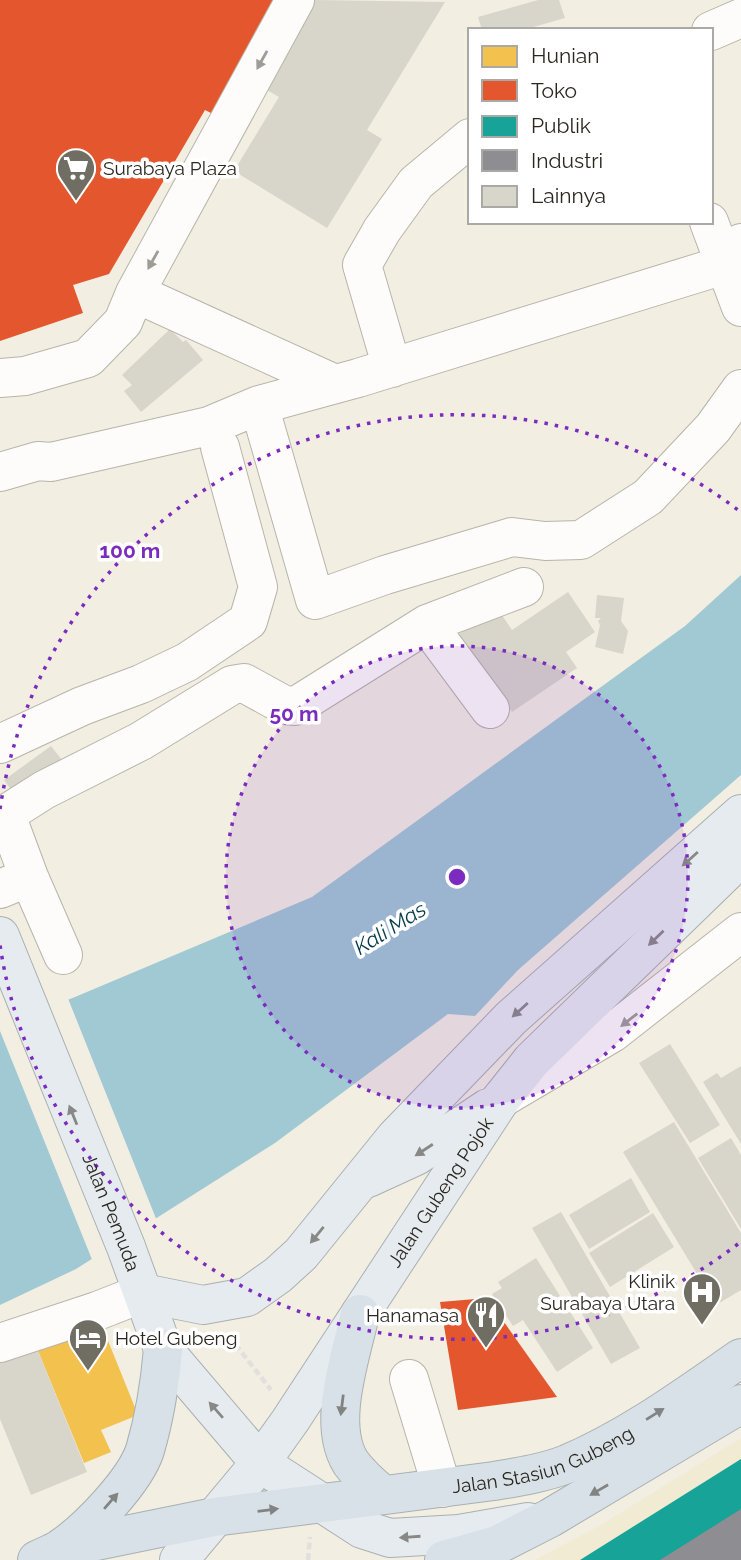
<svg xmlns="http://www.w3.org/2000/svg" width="741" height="1560" viewBox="0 0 741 1560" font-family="Raleway,sans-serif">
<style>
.built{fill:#f1ebd4}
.water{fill:#a0c9d4}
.pier{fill:#f2eee1}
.homes{fill:#f2c14e}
.shops{fill:#e4572e}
.public{fill:#17a398}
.industry{fill:#8d8d92}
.building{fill:#d8d5cb}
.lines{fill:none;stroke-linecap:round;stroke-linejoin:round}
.minor-casing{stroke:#b7b4aa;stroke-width:40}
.major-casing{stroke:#a8b0b2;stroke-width:40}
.highway-casing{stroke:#a8b0b2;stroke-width:40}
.path{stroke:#e2e0dd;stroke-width:4.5;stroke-dasharray:7 3.5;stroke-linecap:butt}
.minor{stroke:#fdfcfa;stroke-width:38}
.major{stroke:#e6ebef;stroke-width:38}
.highway{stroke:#d8e1e7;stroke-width:38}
.oneway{fill:#9e9c97}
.oneway2{fill:#888987}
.oneway3{fill:#818483}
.ring{fill:none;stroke:#7b2cbf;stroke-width:3.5;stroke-dasharray:3.5 7}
.labels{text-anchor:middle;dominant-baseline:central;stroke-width:7;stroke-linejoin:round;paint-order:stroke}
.poi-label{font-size:19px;fill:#2a271f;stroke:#fff;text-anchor:start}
.street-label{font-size:19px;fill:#2a271f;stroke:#fff}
.water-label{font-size:21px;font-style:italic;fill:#043c4c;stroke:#fff}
.centre{fill:#7b2cbf;stroke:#fff;stroke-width:3.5}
.ring-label{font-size:21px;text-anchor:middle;font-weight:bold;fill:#7b2cbf;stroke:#fff;stroke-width:7;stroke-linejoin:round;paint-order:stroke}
</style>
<rect width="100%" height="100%" fill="#f2eee1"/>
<!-- built -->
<path class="built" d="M741,1438v122h-206l66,-35z"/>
<!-- water -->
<path class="water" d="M741,575v200l-223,195 -43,46 -27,-2 -173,129 -199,126 -76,36v-279l75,-29 237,-100 373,-271z"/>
<!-- pier -->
<path class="pier" d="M67,996l90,225 -64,41 -93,-231v-9z"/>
<!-- homes -->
<path class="homes" d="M98,1316l40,99 -37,15 10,22 -27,11 -50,-122z"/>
<!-- shops -->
<path class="shops" d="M0,0h281l-62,117 -14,-7 -96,164 -36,11 10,28 -83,28z
M487,1298l70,99 -99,13 -18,-108z"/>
<!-- public -->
<path class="public" d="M741,1459v56l-72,45h-89z"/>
<!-- industry -->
<path class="industry" d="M741,1509v51h-81z"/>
<!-- building -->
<path class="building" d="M315,0l130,2 -78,128 15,9 -55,89 -93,-57 45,-74 -17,-10z
M538,0h21l6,18 -42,12h-41l-4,-13z
M170,329l13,13 3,-2 17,20 -62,52 -17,-21 8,-6 -10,-10z
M568,592l27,40 -29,20 11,16 -65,44 -54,-77 39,-27 15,22z
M597,595l27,3 -3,23 7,10 -5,23 -28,-7 5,-22 -2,-4 3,-3h-6z
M51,746l11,14 -47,35 -11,-15z
M670,1044l50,81 -30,18 -51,-80z
M741,1066v78l-38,-62 14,-9 4,5z
M674,1122l67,111v57l-25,15 -93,-153z
M731,1138l10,17v74l-43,-71z
M631,1178l19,34 -61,37 -20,-34z
M561,1212l79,136 -29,16 -79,-136z
M653,1213l21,34 -64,40 -21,-34z
M536,1258l57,90 -36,24 -34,-52 -10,6 -21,-32 10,-6 -4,-6z
M34,1341l53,131 -56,23 -31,-76v-64z"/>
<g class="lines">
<!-- minor casing -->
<g class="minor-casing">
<path id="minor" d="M711,31l30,-13
M709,222l32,85
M135,293l200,91
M392,368l-30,-103 20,-35 34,-47 54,-45
M0,378l25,-2 63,-18 35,-36 12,-29 160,-293
M259,405l56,195 70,-25 127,-38 33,4 36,-1 67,-43 65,-69 28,-39
M0,472l38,-11 13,1 158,-36 50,-21 99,-27 353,-109 22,-15 8,-11
M427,624l63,85
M0,744l82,-38 59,-22 46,-22 61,-41 10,-34 -38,-140
M0,818l44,-28 97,-49 91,-56 12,-2 40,22 12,1 131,-82 97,-37
M29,877l34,78
M0,889l29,-12 -23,-62
M502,1098l110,-65 129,-101
M0,1343l97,-32 46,-18
M409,1379l33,109"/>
</g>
<!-- major casing -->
<g class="major-casing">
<g id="major">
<path id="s1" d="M0,936l126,311 37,102 97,114 102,66 28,9 69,-4 69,-12"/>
<path d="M368,1178l48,-22 72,-48"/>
<path d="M143,1293l60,12 44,-8 31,-22 23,-21 94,-116 116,-120 230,-204"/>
<path id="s2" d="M179,1560l81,-97 30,-42 211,-322 31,-39 209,-203"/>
</g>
</g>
<!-- highway casing -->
<g class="highway-casing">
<g id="highway">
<path d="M360,1314c-9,43 -34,110 -9,149 9,12 20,22 31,31"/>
<path id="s3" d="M62,1548l152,-31 280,-36c24,-4 50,-8 73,-17 62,-26 119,-68 174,-106"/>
<path d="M37,1560c8,-4 17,-7 24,-12 27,-18 74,-67 84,-98 10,-34 15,-66 18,-101"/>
<path d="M444,1560l53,-15 53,-27 191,-114"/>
</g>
</g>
<!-- path -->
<path class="path" d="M229,1336l42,54
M308,1560l2,-23"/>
<!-- minor -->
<use href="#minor" class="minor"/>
<!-- major -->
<use href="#major" class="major"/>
<!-- highway -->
<use href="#highway" class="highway"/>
</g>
<!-- one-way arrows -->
<defs><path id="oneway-solid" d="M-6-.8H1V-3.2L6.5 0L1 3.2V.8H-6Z" transform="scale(1.75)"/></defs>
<g class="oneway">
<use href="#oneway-solid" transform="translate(262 60) rotate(119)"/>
<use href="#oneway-solid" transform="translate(153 260) rotate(119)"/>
<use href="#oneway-solid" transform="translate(629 1020) rotate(142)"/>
</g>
<g class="oneway2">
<use href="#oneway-solid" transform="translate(690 859) rotate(138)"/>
<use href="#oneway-solid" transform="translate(656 938) rotate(136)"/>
<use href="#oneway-solid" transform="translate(520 1010) rotate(138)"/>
<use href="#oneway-solid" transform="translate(73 1115) rotate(-112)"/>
<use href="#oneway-solid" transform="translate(424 1150) rotate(147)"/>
<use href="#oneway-solid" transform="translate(317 1235) rotate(129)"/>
<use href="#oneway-solid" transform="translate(216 1410) rotate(-131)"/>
<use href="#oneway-solid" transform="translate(410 1537) rotate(176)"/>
</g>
<g class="oneway3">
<use href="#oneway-solid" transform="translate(342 1405) rotate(97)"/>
<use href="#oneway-solid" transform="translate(655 1414) rotate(-32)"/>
<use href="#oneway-solid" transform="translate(599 1490) rotate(150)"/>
<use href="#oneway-solid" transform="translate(111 1501) rotate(-49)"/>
<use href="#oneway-solid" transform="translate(268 1510) rotate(-7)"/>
</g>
<!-- distance rings -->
<circle cx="457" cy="877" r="231" fill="#7b2cbf" fill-opacity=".12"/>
<g class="ring">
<circle cx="457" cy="877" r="231"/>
<path d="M738 1244A462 462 0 0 1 0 945M0 809A462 462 0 0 1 738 510"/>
</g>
<!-- icons -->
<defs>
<g id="supermarket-pin" transform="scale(2.0125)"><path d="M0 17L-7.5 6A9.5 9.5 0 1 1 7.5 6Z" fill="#706d63" stroke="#fff"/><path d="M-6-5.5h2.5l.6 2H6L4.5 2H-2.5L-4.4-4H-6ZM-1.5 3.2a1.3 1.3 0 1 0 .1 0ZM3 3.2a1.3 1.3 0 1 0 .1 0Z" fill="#fff"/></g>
<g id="hospital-pin" transform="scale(2.0125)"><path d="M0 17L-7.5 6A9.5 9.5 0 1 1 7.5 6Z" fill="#706d63" stroke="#fff"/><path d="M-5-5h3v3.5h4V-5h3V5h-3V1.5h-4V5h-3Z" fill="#fff"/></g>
<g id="restaurant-pin" transform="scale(2.0125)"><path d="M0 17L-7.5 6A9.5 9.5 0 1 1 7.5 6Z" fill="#706d63" stroke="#fff"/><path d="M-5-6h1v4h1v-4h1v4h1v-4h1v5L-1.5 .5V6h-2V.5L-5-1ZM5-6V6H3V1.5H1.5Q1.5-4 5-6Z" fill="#fff"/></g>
<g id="hotel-pin" transform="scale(2.0125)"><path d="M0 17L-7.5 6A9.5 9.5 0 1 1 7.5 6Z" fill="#706d63" stroke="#fff"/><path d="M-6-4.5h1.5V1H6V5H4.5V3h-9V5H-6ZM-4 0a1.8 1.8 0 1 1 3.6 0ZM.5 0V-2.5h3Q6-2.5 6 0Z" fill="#fff"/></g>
</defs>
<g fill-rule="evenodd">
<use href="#supermarket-pin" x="76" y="168"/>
<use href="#hospital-pin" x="702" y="1292"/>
<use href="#restaurant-pin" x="486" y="1315"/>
<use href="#hotel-pin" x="88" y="1338"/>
</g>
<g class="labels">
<!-- poi labels -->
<g class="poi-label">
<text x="103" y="168">Surabaya Plaza</text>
<text x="675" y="1281" text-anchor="end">Klinik<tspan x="675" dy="22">Surabaya Utara</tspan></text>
<text x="459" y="1315" text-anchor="end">Hanamasa</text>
<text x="115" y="1338">Hotel Gubeng</text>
</g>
<!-- street labels -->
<g class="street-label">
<text stroke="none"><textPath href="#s2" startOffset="452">Jalan Gubeng Pojok</textPath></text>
<text stroke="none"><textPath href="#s1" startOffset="298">Jalan Pemuda</textPath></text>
<text stroke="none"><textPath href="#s3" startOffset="490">Jalan Stasiun Gubeng</textPath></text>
</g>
<!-- water labels -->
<g class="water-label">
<text transform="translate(390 928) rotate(-32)">Kali Mas</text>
</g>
</g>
<circle cx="457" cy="877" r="10" class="centre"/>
<g class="ring-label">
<text x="130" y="558">100 m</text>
<text x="294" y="721">50 m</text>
</g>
<!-- legend -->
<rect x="468" y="28" width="245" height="196" fill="#ffffff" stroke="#aaa9a5" stroke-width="2"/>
<rect x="482" y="46" width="35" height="21" fill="#f2c14e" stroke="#aaa9a5" stroke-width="2"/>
<text x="531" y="63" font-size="21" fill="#2a271f">Hunian</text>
<rect x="482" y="80" width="35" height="21" fill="#e4572e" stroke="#aaa9a5" stroke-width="2"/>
<text x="531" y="98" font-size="21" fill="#2a271f">Toko</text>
<rect x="482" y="116" width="35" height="21" fill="#17a398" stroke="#aaa9a5" stroke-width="2"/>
<text x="531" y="133" font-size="21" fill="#2a271f">Publik</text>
<rect x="482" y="150" width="35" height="21" fill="#8d8d92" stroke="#aaa9a5" stroke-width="2"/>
<text x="531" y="168" font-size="21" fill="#2a271f">Industri</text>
<rect x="482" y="186" width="35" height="21" fill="#d8d5cb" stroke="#aaa9a5" stroke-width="2"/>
<text x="531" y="203" font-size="21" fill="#2a271f">Lainnya</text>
</svg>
